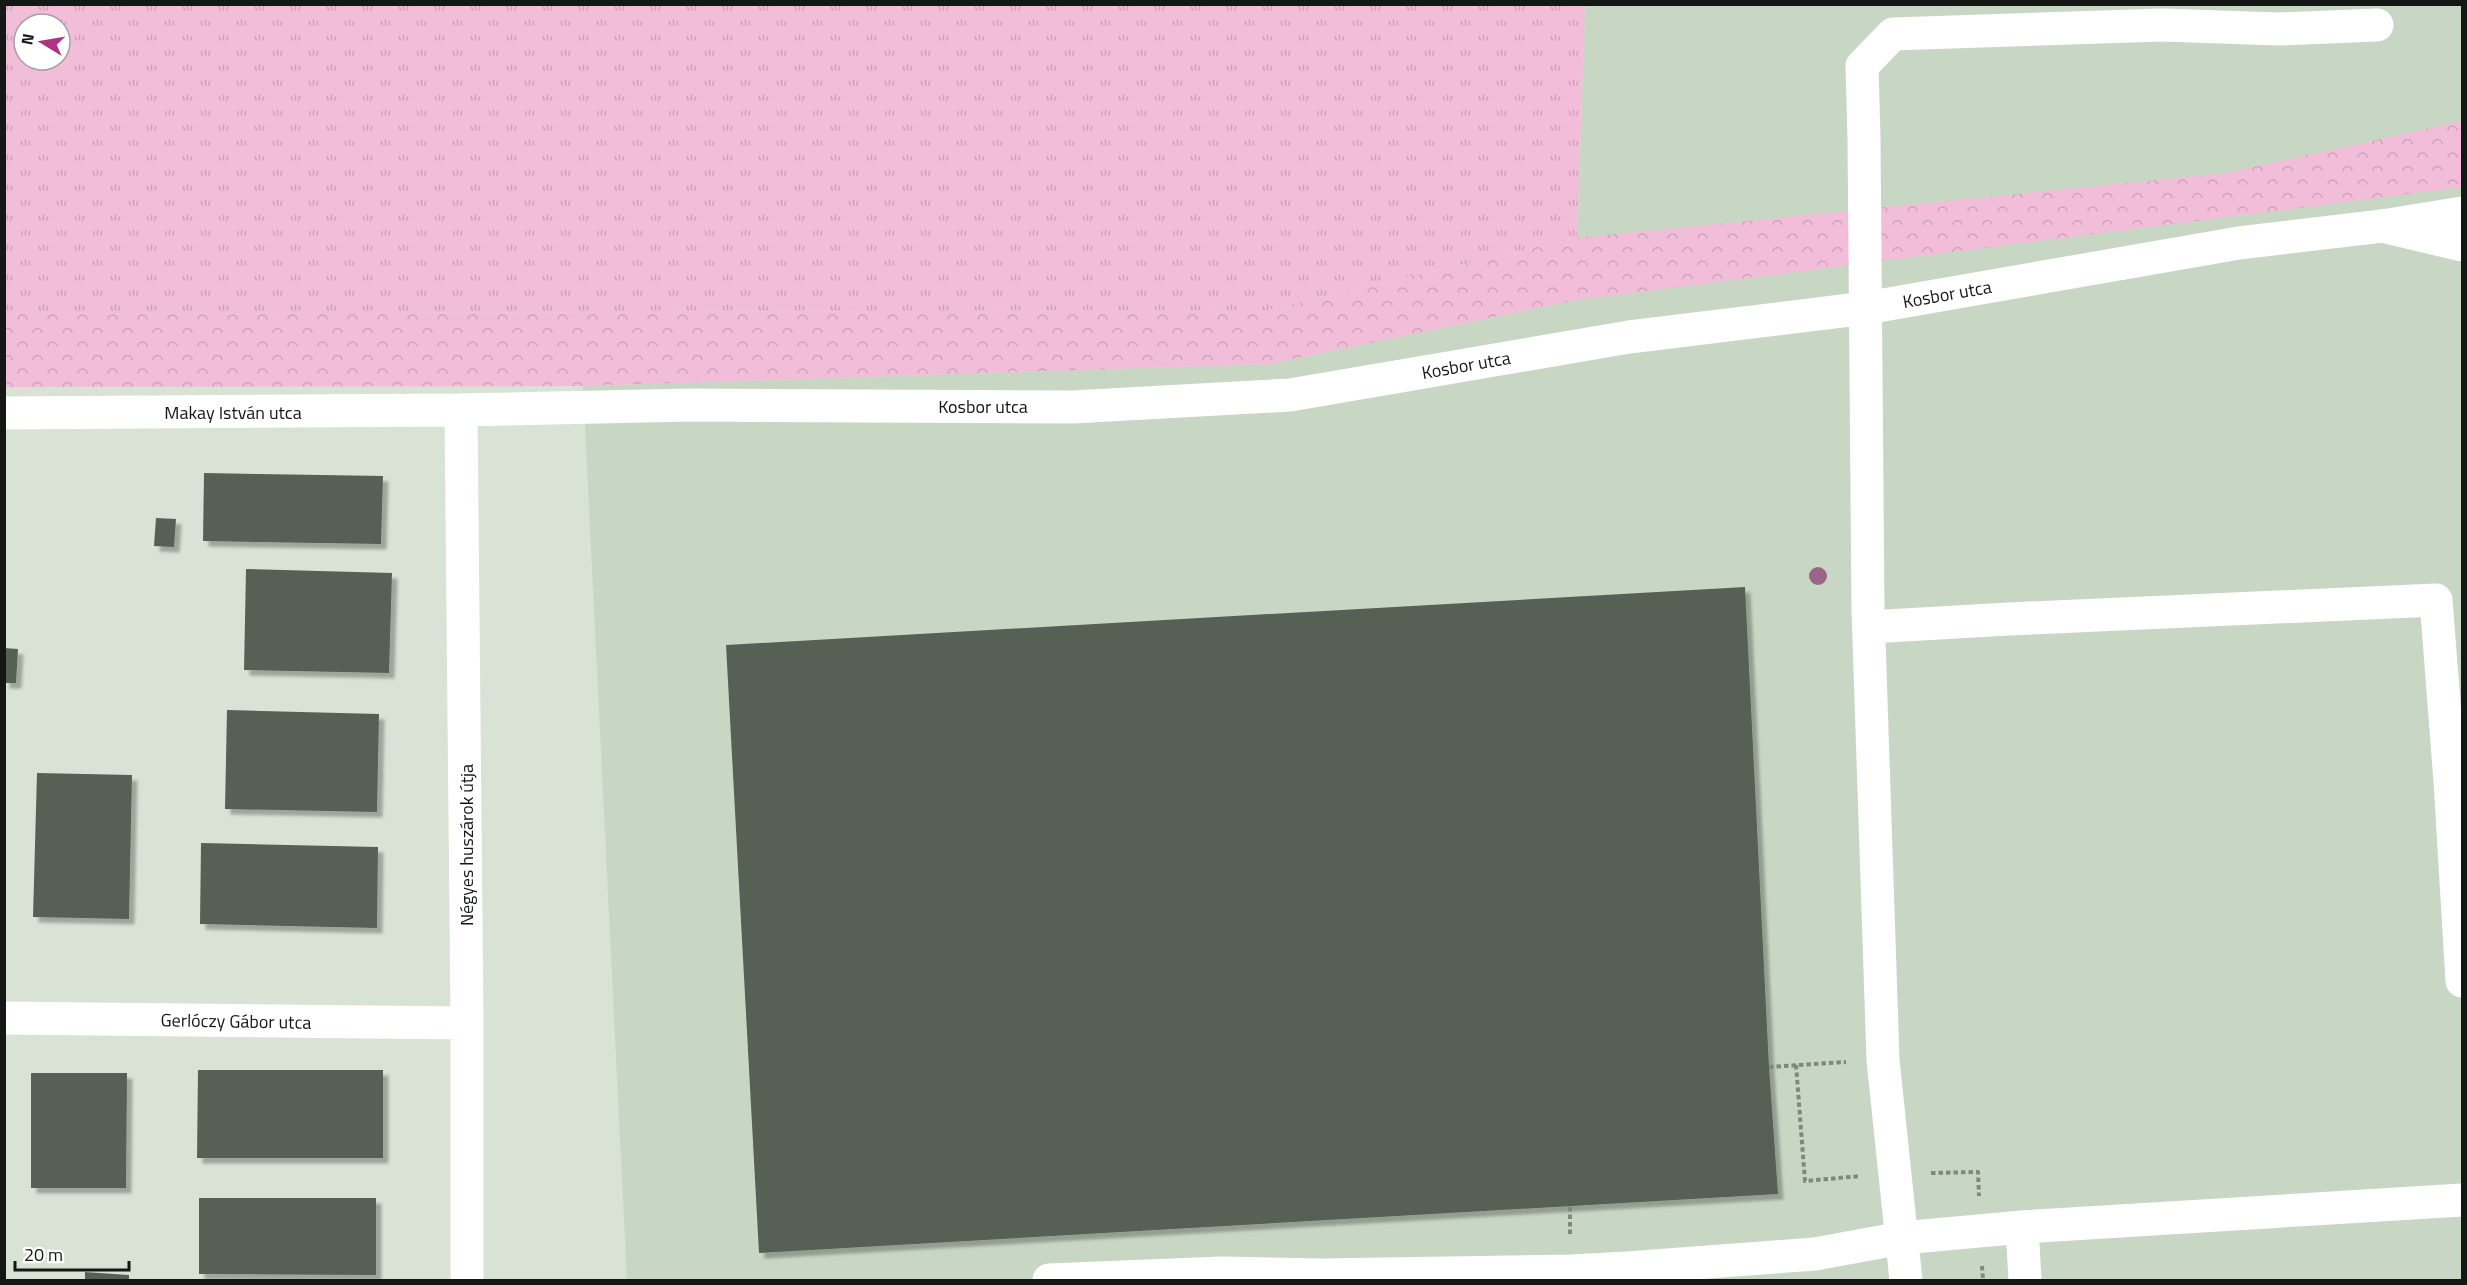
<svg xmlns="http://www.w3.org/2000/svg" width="2467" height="1285" viewBox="0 0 2467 1285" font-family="'Titillium Web',sans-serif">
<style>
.built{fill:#c8d7c4}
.grass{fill:url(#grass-tufts);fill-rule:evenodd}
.forest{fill:url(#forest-crowns)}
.building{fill:#576054;filter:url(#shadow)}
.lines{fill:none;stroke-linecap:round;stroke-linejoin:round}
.path{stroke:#80877e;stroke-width:4;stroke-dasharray:4.5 3;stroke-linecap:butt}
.minor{stroke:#fff;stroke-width:33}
.major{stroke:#fff;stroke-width:33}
.tree{fill:#996687}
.labels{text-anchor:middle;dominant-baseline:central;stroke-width:6;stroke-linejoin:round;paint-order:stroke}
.street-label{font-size:18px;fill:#141713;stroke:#fff}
</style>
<defs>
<pattern id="grass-tufts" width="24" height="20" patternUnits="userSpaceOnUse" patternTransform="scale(1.5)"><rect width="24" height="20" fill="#f2bdd9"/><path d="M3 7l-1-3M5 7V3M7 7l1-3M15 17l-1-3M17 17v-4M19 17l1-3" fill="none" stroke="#cfa2b9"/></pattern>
<pattern id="forest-crowns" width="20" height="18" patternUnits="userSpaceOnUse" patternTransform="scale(1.5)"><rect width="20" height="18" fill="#f2bdd9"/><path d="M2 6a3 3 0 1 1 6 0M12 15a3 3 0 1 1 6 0" fill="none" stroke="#cfa2b9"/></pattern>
<filter id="shadow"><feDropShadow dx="5.5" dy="5.5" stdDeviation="1.5" flood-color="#0004"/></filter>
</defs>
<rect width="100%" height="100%" fill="#d8e2d5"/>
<!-- built -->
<path class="built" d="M1585,5h877v1275h-1835l-44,-894 686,-22 306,-64z"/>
<!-- grass -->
<path class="grass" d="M4,5h1581l-8,233 -309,72 -1263,4zM24,24h36v36h-36z"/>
<!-- forest -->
<path class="forest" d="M2462,121v66l-887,113 -306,64 -686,22 -578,1 -1,-73 1264,-4 309,-72 650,-65z"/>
<!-- building -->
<path class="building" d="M204,473l179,3 -2,68 -178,-3z
M156,518l20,1 -2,28 -20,-1z
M246,569l146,4 -3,100 -145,-3z
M1745,587l24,480 9,127 -1019,59 -33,-608z
M4,648l14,1 -2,34h-12z
M227,710l152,4 -2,98 -152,-3z
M37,773l95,2 -3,144 -96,-2z
M201,843l177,4 -1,81 -177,-4z
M198,1070h185v88h-186z
M31,1073h96l-1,115h-95z
M199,1198h177v77l-177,-1z
M85,1272l44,3v5h-44z"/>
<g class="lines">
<!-- path -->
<path class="path" d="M1796,1065l9,116 56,-5
M1769,1067l77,-5
M1931,1173l47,-1 1,24
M1570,1207v28
M1982,1266l1,14"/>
<!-- minor -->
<path class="minor" d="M461,410l6,613v257
M4,413l457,-3 229,-5 383,2 217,-12 339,-58 237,-29 373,-65 143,-17 80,-13
M1869,627l140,-8 427,-19 14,181 12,200
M4,1018l463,5
M2022,1227l3,53
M1049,1280l173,-7 100,2 249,-4 56,-3 188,-14 87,-16 120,-11 440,-27
M1906,1280l-23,-220 -15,-450 -4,-472 -2,-72 31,-32 269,-9 117,4 98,-4"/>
<!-- major -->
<path class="major" d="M2382,226l80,19"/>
</g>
<!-- trees -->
<circle class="tree" cx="1818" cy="576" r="9"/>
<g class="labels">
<!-- street labels -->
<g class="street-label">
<text transform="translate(1947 294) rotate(-10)">Kosbor utca</text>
<text transform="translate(1466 365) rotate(-10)">Kosbor utca</text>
<text x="983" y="406">Kosbor utca</text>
<text x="233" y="412">Makay István utca</text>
<text transform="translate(466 845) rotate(-90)">Négyes huszárok útja</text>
<text transform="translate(236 1021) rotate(1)">Gerlóczy Gábor utca</text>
</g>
</g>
<!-- border -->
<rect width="2467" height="1285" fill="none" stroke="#141713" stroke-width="12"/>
<!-- north arrow -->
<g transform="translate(42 42) rotate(281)"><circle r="28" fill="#ffffff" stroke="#a1a2a1" stroke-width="1.5"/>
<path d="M0-4.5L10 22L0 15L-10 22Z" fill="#b03383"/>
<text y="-9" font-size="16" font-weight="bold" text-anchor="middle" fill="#141713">N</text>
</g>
<!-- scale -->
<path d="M15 1261v9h114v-9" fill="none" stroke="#141713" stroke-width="3"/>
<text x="24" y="1261" font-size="18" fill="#141713" stroke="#ffffff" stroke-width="4.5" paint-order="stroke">20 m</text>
</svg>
